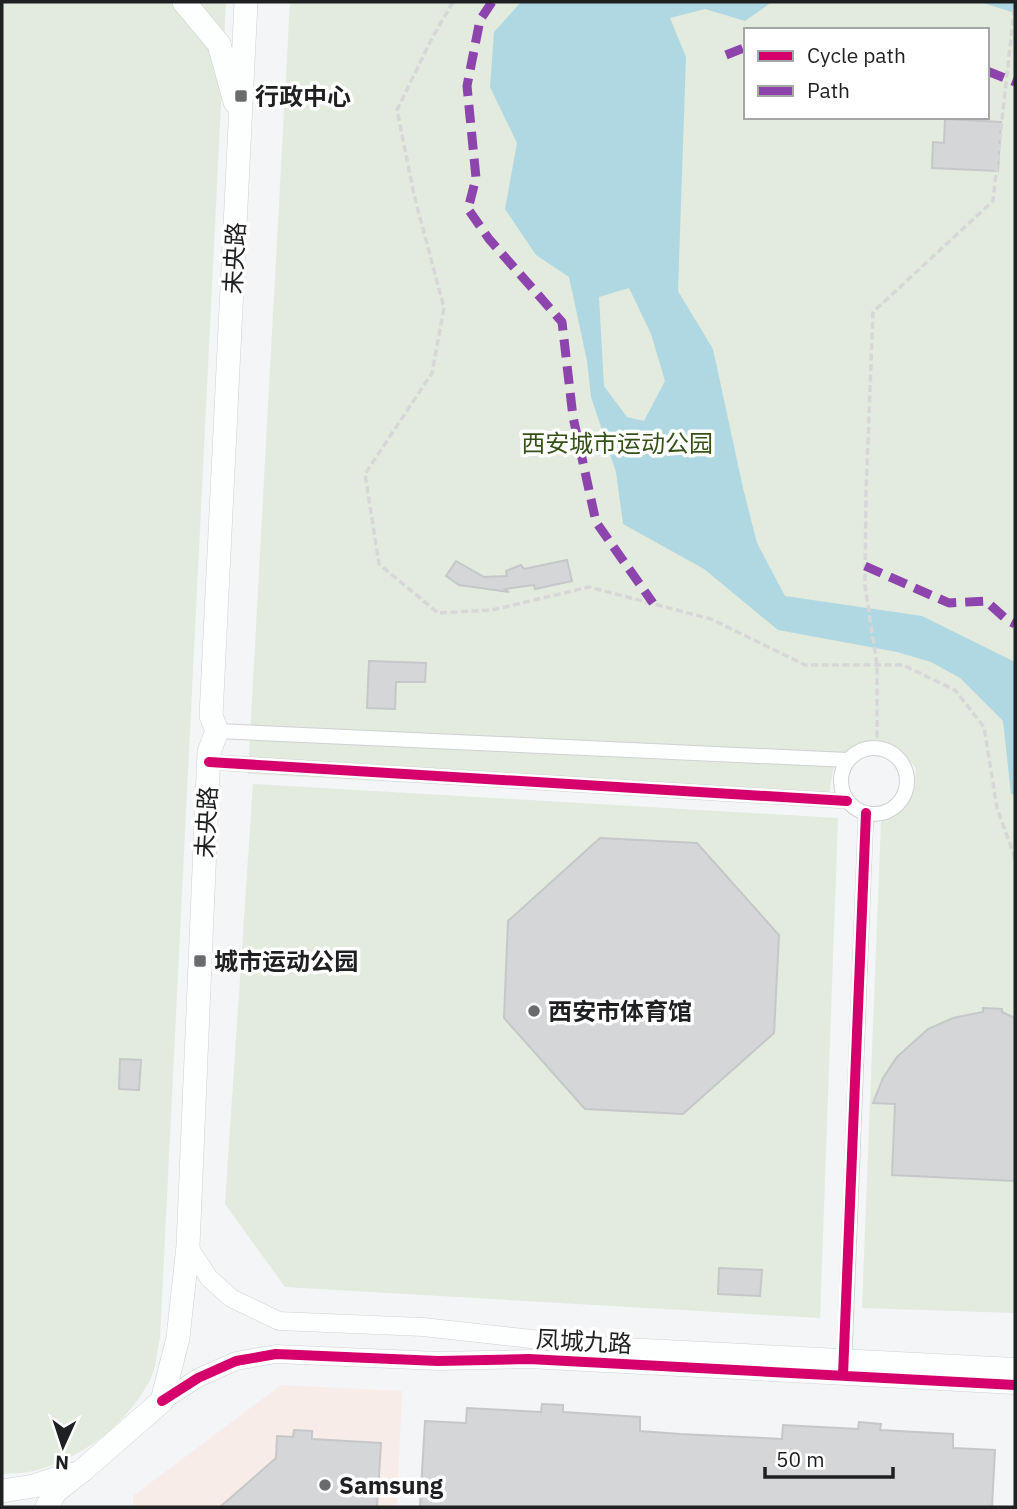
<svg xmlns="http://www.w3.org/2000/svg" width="1017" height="1509" viewBox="0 0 1017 1509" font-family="'IBM Plex Sans','Noto Sans SC',sans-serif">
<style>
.commercial{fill:#f8ece8}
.green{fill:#e2ebde;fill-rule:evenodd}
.water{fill:#b0d8e2;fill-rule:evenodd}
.building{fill:#d5d6d8;stroke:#c5c7c8;stroke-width:2}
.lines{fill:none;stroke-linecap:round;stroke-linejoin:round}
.minor-casing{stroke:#cfd0d2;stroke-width:16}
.tertiary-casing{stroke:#cfd0d2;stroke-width:19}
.primary-casing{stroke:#cfd0d2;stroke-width:24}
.path{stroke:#d7d7d8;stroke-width:3.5;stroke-dasharray:7 3.5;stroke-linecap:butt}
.minor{stroke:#fdfefe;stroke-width:14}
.tertiary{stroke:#fdfefe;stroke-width:18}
.primary{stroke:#fdfefe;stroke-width:23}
.quiet{stroke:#8e44ad;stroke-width:9;stroke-dasharray:18 9;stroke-linecap:butt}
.cycleway-casing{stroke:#fff;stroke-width:15}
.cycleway{stroke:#d6006c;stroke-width:10}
.poi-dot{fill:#696b6d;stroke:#fff;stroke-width:2.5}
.labels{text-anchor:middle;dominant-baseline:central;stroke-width:7;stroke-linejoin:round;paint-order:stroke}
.poi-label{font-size:24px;font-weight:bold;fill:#1f2022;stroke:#fff;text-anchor:start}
.street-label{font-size:24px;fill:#1f2022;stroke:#fff}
.park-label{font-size:24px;fill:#355118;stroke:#fff}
</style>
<rect width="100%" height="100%" fill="#f3f5f7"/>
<!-- commercial -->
<path class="commercial" d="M281,1385l121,6 -5,116h-264v-11z"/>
<!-- green -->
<path class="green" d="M2,2h224l-66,1336c-3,13 -4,30 -10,42 -24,45 -66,77 -116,91 -10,2 -22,2 -32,3z
M290,2h725v1311l-153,-5 19,-486c29,-16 30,-21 35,-53 -8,-11 -16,-23 -29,-26 -20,-6 -43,5 -52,23 -5,11 -5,28 -7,39l-580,-31zM746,30h241v87h-241z
M253,784l585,34 -18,500 -535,-31 -60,-83z"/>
<!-- water -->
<path class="water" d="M521,2h251l-27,19 -40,-12 -35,9 16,39 -8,234 35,58 30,139 14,55 28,53 137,20 93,46v133l-4,-1 -8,-73 -43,-43 -29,-16 -34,-10 -119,-22 -74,-61 -81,-45 -7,-52 -25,-75 -4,-36 -18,-84 -33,-22 -31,-46 12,-66 -27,-56 4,-55zM629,288l22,46 14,47 -21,40 -17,-4 -23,-31 -5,-89z
M980,2h35v11z"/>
<!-- building -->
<path class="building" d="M945,119l56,3 -3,49 -66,-3 1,-26 11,1z
M567,560l5,21 -37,8 -1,-4 -29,4 4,3 -50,-7 -13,-9 10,-15 28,16 23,-1 -1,-5 15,-6 3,4z
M369,661l57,2 -1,19h-29l-1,27 -28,-1z
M600,838l97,5 82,92 -5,98 -91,81 -98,-5 -81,-91 4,-97z
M983,1008l19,1v3l13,6v163l-123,-6 3,-71 -22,-1 10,-25 14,-21 31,-28 25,-11 30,-6z
M120,1059l21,1 -2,30 -20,-1z
M719,1268l43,2 -2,26 -42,-2z
M542,1404l21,1v7l77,5v14l40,3 102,5 1,-14 75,4 1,-7 22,2 -1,6 73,4v14l42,2 -3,57h-572l5,-86 41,2 1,-15 74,4z
M294,1430l18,1v8l69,4 -4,64h-157l56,-49 1,-22 16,1z"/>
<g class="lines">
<!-- minor casing -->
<g class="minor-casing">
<path id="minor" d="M217,731l631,29
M841 781a33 33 0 1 1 66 0a33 33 0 1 1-66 0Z
M209,762l638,39
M844,1367l22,-554"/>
</g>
<!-- tertiary casing -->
<g class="tertiary-casing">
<path id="tertiary" d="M188,1246l21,32 22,20 48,23 144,6 163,18 429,22
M162,1401l36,-23 38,-17 40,-7 162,7 91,-2 486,26"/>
</g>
<!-- primary casing -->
<g class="primary-casing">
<path id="primary" d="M184,2l35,42 16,58
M2,1491l32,-5 36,-12
M47,1507l8,-15 28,-22 79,-69 16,-63 10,-92 21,-494 8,-21 -6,-15 35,-714"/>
</g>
<!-- path -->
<path class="path" d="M453,2l-21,36 -35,72 17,85 30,113 -12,65 -67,101 14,90 59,49 54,-3 97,-23 122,32 94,46h98l52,25 29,37 13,81 18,50
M877,748v-83l-12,-79 1,-93 7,-181 120,-111 22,-199"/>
<!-- minor -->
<use href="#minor" class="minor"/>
<!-- tertiary -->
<use href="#tertiary" class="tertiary"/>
<!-- primary -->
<use href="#primary" class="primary"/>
<!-- quiet -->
<path class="quiet" d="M492,2l-12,18 -13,66 9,92 -8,31 21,30 73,83 11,95 23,105 57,81
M726,55l20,-8
M987,71l28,11
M865,566l84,37 37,-2 21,19 8,4"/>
<!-- cycleway casing -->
<g class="cycleway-casing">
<path id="cycleway" d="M209,762l638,39
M843,1375l23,-562
M162,1401l36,-23 38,-17 40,-7 162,7 91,-2 486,26"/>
</g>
<!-- cycleway -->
<use href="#cycleway" class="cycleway"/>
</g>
<!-- markers -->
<g class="poi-dot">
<rect x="234" y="89" width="14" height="14" rx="3.5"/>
<rect x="193" y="954" width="14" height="14" rx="3.5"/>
<circle cx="534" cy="1011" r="7"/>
<circle cx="325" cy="1485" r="7"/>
</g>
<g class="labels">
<!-- poi labels -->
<g class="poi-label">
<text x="255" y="96">行政中心</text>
<text x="214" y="961">城市运动公园</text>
<text x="548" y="1011">西安市体育馆</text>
<text x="339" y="1485">Samsung</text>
</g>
<!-- street labels -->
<g class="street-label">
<text transform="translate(234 258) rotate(-87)">未央路</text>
<text transform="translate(206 822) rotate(-87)">未央路</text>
<text transform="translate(584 1341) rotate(3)">凤城九路</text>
</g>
<!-- park labels -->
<g class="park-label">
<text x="617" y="443">西安城市运动公园</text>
</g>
</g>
<!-- border -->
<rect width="1017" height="1509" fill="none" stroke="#1f2022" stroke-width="7"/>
<!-- legend -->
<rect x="744" y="28" width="245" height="91" fill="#ffffff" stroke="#a5a6a7" stroke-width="2"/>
<rect x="758" y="51" width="35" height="10" fill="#d6006c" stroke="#a5a6a7" stroke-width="2"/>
<text x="807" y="63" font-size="21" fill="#1f2022">Cycle path</text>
<rect x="758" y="86" width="35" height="10" fill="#8e44ad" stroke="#a5a6a7" stroke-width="2"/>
<text x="807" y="98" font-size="21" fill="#1f2022">Path</text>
<!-- north arrow -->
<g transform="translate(63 1446) rotate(183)" stroke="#ffffff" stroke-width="5" paint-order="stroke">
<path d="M0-5L12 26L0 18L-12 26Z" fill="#1f2022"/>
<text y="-10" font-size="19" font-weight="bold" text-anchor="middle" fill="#1f2022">N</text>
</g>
<!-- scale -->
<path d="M765 1467v10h128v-10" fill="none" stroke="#1f2022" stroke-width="3.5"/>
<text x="776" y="1467" font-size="21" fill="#1f2022" stroke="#ffffff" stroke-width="5" paint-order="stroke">50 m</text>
</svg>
